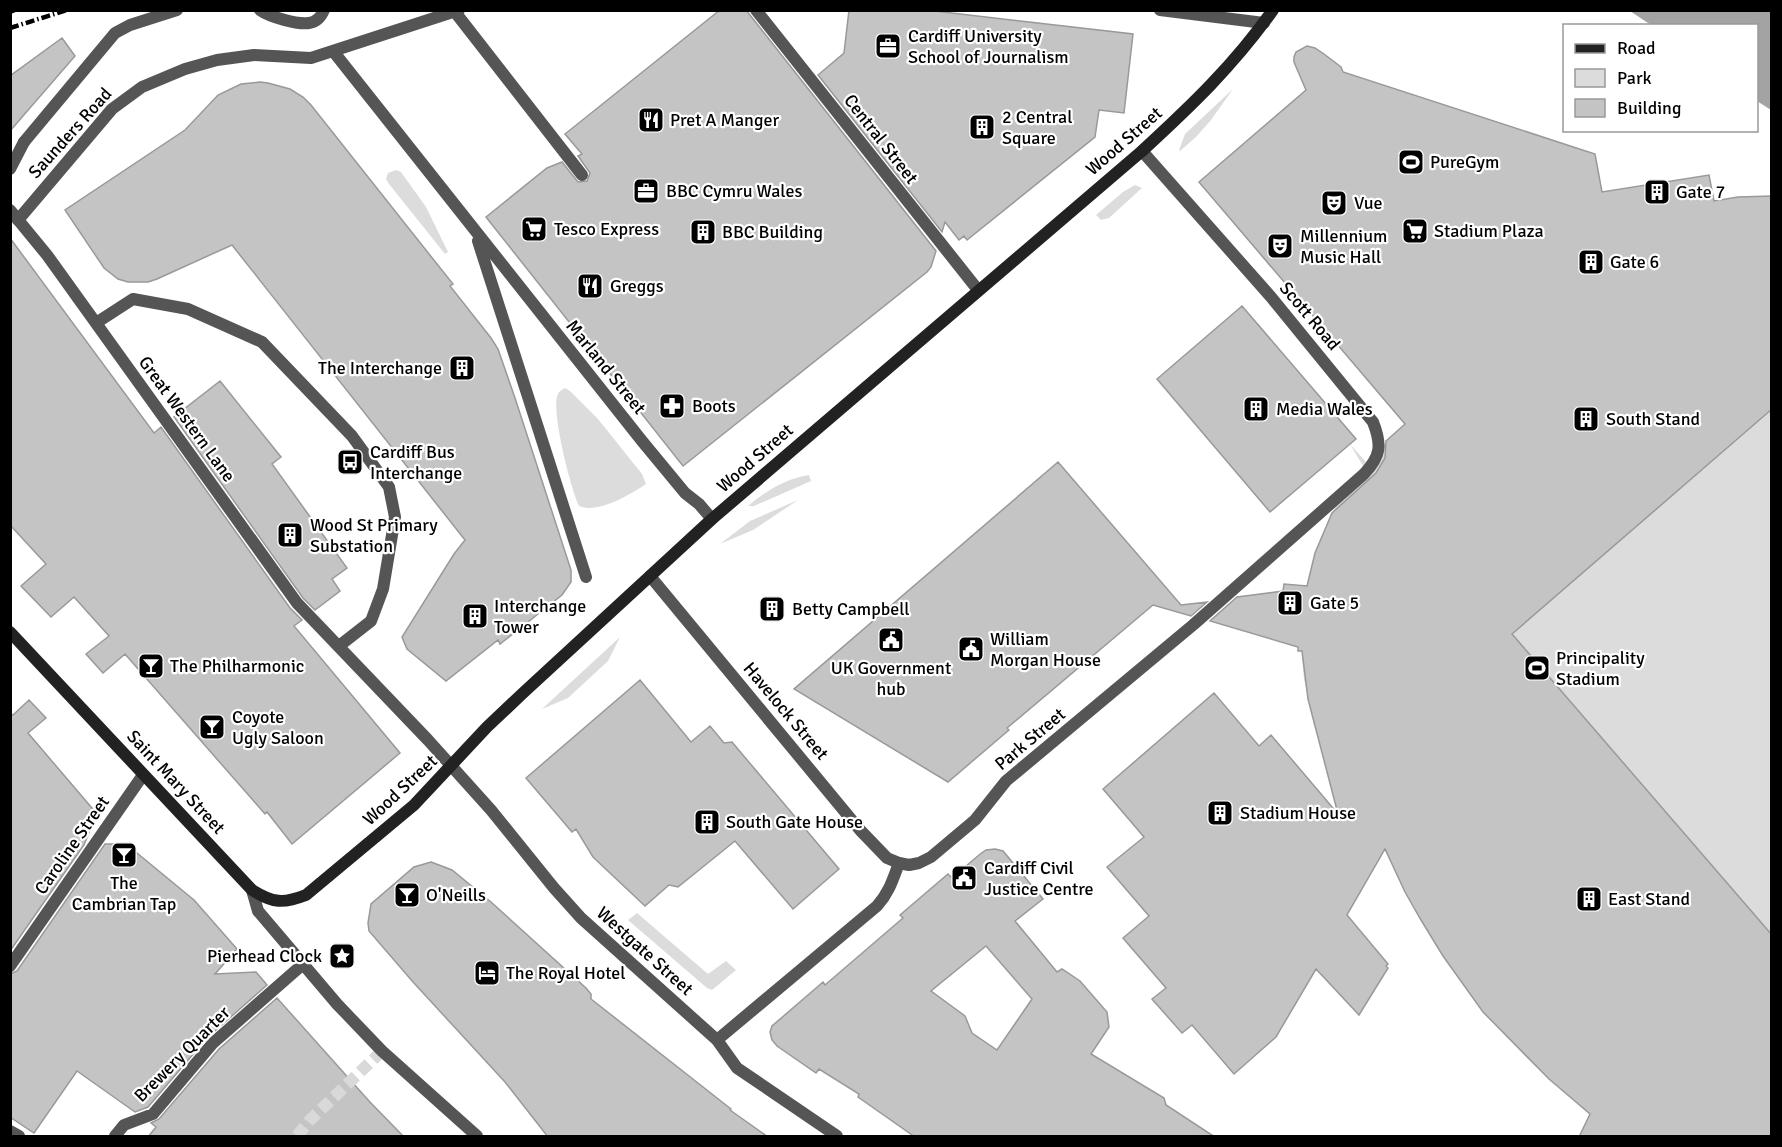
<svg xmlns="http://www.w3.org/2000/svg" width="1782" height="1147" viewBox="0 0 1782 1147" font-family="Signika,sans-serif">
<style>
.green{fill:#dcdcdc}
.water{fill:#a3a3a3}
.building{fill:#c4c4c4;stroke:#999;stroke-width:1.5;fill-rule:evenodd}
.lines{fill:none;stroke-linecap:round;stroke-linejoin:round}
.street-tunnel{stroke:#d9d9d9;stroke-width:12;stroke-dasharray:12 6;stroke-linecap:butt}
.lane{stroke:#555;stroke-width:12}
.street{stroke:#555;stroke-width:12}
.secondary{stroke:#222;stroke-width:12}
.rail{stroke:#000;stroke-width:4.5;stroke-dasharray:9 3 1.5 3;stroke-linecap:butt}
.labels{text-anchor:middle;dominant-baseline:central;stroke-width:4.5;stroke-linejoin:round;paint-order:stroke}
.poi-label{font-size:18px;fill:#000;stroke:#fff;text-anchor:start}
.street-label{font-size:18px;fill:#000;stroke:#fff}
</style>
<rect width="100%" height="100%" fill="#fff"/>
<!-- green -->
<path class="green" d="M1233,89l-22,31 -15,17 -16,14 -1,-1 6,-16z
M396,170l5,2 25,35 22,45 -3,2 -56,-70 -3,-5 2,-6z
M1135,185l7,3 -33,30 -8,2 -5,-5 27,-23z
M1771,196v940l-164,-9 -58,-48 -25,-24 -56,-65 -25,-34 -38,-64 -32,-67 -51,-81 -8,-19 -10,-46 -2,-21 3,-55 8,-42 16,-41 14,-28 20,-26 -13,-22 16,18 34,-33 159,-137 149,-90 30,-5z
M565,388l5,3 28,28 44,55 4,10c-16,11 -49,30 -67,22 -8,-16 -29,-98 -21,-112 1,-3 4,-4 7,-6z
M809,475l2,6 -57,25h-6c18,-15 37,-27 61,-31z
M798,500l-45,30 -33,14 30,-23z
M620,637l-12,24 -40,37 -26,11z
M637,913l71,61 18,-13 10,9 -24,20 -5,-2 -79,-68z"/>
<!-- water -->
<path class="water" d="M1630,11h141v99l-14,-9 -1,-75 -105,-1z"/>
<!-- building -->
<path class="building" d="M720,10h26l190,241 -5,16 -4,5 -244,194 -197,-249 61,-49 15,-6 16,20 9,-1 3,-8 -12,-17 4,-2 -17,-20z
M849,10h77l207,24 -9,79 -25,-3 -4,27 -128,103 -3,-4 -5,4 -14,-18 -3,10 -124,-157 26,-22z
M62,38l13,18 -65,75v-55z
M1307,46l8,2 9,6 17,13 2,5 252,82 7,38 107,-17 5,26 24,-4 34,-1v213l-260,225 260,301v202h-193l11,-23 -41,-35 -66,-67 -40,-56 -22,-36 -16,-28 -20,-43 -38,66 41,49 -2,2 2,2 -29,47 -43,-46 -40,68 -42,37 -42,-49 -10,8 -30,-34 14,-11 -43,-50 26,-22 -42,-49 37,-30 -41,-48 111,-96 45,53 12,-11 67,79 -30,-115 -6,-48h-4v-4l-88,-26 27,-24 46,-6 1,-7 23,2 8,-33 17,-40 44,-40 9,-15 1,-17 19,-17 -206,-242 107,-92 -12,-28v-5l2,-5z
M260,82l8,1 22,6 13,8 8,8 126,159 16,20 -3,2 41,52 7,11 17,49 56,172v12l-9,13 -62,49 -2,-4 -52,41 -39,-32 -5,-12 52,-83 11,-14 -233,-295 -75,34 -9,3h-20l-10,-3 -14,-11 -39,-58 120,-80 33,-35 23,-11z
M10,238l144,195 7,-6 129,181 12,12 -8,6 106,127 -108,91 -25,-32 -2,2 -140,-160 -22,19 -17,-19 23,-18 -35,-39 -23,20 -30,-31 25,-22 -36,-39z
M1242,306l114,133 -86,73 -113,-133z
M220,381l61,76 -9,7 75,104 -15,11 8,12 -25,19 -12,-12 -129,-181z
M1058,462l123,143 26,-3 -16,14 -38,-11 -146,123 2,2 -61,52 -154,-93z
M640,680l51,62 19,-16 14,17 8,-1 107,127 -46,40 -58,-68 -57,46 -9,-2 -24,21 -52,-49 -17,-28 -4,3 -46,-54z
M29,700l17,18 -18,15 69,81 -13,31 -74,106v-238l3,2z
M105,844h21l68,56 43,49 -22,25 41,-2 11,13 -60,53 -59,69 -13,5 -58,-41 -43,62 -24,-16v-143l7,-3z
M995,849l8,2 40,48 -28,22 42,51 5,-3 18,12 27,31 2,15 -18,27 73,44 2,7 49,32h-300l-57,-40 1,-3 -40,-25 -3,4 -39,-27 -5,-6 -2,-8 2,-6 51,-44 2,3 78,-67 -3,-3 48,-41 4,4 27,-23 7,-5zM986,946l46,53 -35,51 -25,-17 -7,-17 -34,-25z
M431,862l21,8 39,32 95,86 5,6v5l140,110 -1,1 38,27h-220l-43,-55 -92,-100 -44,-51 -1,-8 3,-19 43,-37z
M277,998l92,103 35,36h-256l8,-10 -5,-4 8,-4 60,-70z"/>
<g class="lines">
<!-- street-tunnel -->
<path class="street-tunnel" d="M297,1136l13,-16 72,-69"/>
<!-- lane -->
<path class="lane" d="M260,10c10,7 38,15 49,13 8,-1 12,-6 15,-13
M24,142l91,-109 15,-8 47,-15
M10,210l37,45 250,348 131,137 63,70 63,78 27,30 136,122 20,28 100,68
M96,323l37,-24 55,10 74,33 90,94 37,51 6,30 -12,72 -12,32 -32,25
M717,1040l160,-134c12,-13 16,-27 22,-43"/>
<!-- street -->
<path class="street" d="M756,10l222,280
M1160,10l104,13
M455,12l127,163
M333,51l309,390 43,52 14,11 13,15
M10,169l14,-27
M18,220l94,-111 30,-22 43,-18 32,-9 37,-5 57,3 148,-48
M478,241l108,336
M650,576l210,254 27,28 12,5 10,2 10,-2 12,-6 44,-37 31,-39 187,-156 171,-151c17,-18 18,-29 9,-52l-102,-125 -129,-146
M252,890l6,21 79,93 45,47 95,85
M10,966l133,-191
M10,1131l9,5
M115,1136l9,-11 29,-11 60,-71 89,-78"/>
<!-- secondary -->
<path class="secondary" d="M10,632l242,258c21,13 31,14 54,5l108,-90 73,-78 36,-34 189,-174 430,-368c50,-46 91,-85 131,-141"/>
<!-- rail -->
<path class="rail" d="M10,12l5,-2
M10,28l57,-18"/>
</g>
<!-- icons -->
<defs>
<g id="office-square" transform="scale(1.35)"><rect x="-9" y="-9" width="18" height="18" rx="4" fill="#000" stroke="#fff"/><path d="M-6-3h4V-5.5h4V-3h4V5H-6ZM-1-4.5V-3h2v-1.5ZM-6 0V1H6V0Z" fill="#fff"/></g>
<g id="restaurant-square" transform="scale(1.35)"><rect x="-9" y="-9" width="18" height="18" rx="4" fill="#000" stroke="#fff"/><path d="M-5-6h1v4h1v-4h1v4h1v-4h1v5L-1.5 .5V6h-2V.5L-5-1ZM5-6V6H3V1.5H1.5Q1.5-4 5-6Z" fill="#fff"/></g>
<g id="building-square" transform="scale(1.35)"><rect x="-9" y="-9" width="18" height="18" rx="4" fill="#000" stroke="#fff"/><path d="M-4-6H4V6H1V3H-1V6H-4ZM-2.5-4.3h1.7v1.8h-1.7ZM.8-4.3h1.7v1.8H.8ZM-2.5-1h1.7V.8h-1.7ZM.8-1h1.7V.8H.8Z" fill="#fff"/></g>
<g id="stadium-square" transform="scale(1.35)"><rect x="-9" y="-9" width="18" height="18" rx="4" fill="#000" stroke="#fff"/><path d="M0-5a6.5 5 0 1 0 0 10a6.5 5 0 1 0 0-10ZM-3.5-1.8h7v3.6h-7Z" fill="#fff"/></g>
<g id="theatre-square" transform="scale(1.35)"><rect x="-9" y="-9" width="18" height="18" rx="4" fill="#000" stroke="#fff"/><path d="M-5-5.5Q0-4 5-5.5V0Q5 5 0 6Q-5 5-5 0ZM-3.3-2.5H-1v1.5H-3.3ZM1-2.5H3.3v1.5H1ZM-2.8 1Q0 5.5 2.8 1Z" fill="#fff"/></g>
<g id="supermarket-square" transform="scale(1.35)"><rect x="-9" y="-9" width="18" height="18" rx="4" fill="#000" stroke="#fff"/><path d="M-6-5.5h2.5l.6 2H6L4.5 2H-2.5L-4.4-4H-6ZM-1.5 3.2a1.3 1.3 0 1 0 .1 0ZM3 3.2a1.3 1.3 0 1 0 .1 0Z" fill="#fff"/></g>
<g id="pharmacy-square" transform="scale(1.35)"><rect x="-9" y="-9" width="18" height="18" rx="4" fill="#000" stroke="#fff"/><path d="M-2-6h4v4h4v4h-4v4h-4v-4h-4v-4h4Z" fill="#fff"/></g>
<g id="bus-square" transform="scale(1.35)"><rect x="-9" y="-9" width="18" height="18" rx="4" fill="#000" stroke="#fff"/><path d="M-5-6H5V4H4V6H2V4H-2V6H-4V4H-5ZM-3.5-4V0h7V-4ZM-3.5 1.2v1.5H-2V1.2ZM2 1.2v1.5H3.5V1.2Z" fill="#fff"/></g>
<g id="civic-square" transform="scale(1.35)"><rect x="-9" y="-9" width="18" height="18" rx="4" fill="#000" stroke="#fff"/><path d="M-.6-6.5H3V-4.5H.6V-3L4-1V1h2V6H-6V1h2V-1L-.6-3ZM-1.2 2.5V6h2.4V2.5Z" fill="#fff"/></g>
<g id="bar-square" transform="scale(1.35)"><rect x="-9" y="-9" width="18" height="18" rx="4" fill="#000" stroke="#fff"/><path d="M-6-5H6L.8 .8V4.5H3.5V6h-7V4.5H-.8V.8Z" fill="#fff"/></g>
<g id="sight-square" transform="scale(1.35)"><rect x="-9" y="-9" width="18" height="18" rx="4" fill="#000" stroke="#fff"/><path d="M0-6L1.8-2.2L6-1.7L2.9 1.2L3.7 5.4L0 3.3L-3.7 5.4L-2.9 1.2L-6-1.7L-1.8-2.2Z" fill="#fff"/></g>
<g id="hotel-square" transform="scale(1.35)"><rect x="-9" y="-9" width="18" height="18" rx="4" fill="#000" stroke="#fff"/><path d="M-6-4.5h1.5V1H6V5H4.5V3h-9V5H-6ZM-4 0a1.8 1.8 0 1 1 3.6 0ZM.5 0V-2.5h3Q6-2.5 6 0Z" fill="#fff"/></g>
</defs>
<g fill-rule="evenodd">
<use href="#office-square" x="888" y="46"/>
<use href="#restaurant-square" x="651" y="120"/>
<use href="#building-square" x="982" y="127"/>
<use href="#stadium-square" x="1411" y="162"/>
<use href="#office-square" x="646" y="191"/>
<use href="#building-square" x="1657" y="192"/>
<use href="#theatre-square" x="1334" y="203"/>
<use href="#supermarket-square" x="534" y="229"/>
<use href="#supermarket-square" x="1415" y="231"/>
<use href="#building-square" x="703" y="232"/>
<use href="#theatre-square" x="1280" y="246"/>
<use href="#building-square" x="1591" y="262"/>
<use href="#restaurant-square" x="590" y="286"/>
<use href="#building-square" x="462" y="368"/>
<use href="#pharmacy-square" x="672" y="406"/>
<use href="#building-square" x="1256" y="409"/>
<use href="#building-square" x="1586" y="419"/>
<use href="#bus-square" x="350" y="462"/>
<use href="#building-square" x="290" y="535"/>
<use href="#building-square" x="1290" y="603"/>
<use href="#building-square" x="772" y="609"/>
<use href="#building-square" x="475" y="616"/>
<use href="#civic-square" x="891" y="640"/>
<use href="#civic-square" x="971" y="649"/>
<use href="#bar-square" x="151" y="666"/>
<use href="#stadium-square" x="1537" y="668"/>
<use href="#bar-square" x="212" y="727"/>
<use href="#building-square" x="1220" y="813"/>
<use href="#building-square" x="707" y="822"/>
<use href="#bar-square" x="124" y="855"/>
<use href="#civic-square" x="964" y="878"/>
<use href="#bar-square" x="407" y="895"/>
<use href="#building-square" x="1589" y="899"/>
<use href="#sight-square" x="342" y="956"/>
<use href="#hotel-square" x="487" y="973"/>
</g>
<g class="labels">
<!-- poi labels -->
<g class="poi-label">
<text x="908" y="36">Cardiff University<tspan x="908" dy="21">School of Journalism</tspan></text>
<text x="1002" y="117">2 Central<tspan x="1002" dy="21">Square</tspan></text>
<text x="670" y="120">Pret A Manger</text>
<text x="1430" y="162">PureGym</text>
<text x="666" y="191">BBC Cymru Wales</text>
<text x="1676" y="192">Gate 7</text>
<text x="1354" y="203">Vue</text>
<text x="554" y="229">Tesco Express</text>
<text x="1434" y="231">Stadium Plaza</text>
<text x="722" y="232">BBC Building</text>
<text x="1300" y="236">Millennium<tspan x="1300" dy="21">Music Hall</tspan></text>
<text x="1610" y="262">Gate 6</text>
<text x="610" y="286">Greggs</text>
<text x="442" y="368" text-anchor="end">The Interchange</text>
<text x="692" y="406">Boots</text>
<text x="1276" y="409">Media Wales</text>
<text x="1606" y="419">South Stand</text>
<text x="370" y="452">Cardiff Bus<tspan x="370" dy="21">Interchange</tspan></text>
<text x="310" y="525">Wood St Primary<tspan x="310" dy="21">Substation</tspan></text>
<text x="1310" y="603">Gate 5</text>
<text x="494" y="606">Interchange<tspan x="494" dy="21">Tower</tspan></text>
<text x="792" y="609">Betty Campbell</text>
<text x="990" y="639">William<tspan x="990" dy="21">Morgan House</tspan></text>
<text x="1556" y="658">Principality<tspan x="1556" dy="21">Stadium</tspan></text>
<text x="170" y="666">The Philharmonic</text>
<text x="891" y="668" text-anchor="middle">UK Government<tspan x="891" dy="21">hub</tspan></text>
<text x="232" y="717">Coyote<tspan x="232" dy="21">Ugly Saloon</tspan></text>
<text x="1240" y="813">Stadium House</text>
<text x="726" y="822">South Gate House</text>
<text x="984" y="868">Cardiff Civil<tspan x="984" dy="21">Justice Centre</tspan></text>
<text x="124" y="883" text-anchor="middle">The<tspan x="124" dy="21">Cambrian Tap</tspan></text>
<text x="426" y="895">O'Neills</text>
<text x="1608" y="899">East Stand</text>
<text x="322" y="956" text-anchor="end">Pierhead Clock</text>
<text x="506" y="973">The Royal Hotel</text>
</g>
<!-- street labels -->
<g class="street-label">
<text transform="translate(70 133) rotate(-48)">Saunders Road</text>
<text transform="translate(881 139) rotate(52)">Central Street</text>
<text transform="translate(1124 141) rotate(-41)">Wood Street</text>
<text transform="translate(1310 316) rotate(50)">Scott Road</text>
<text transform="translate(606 367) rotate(51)">Marland Street</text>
<text transform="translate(187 419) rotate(54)">Great Western Lane</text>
<text transform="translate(755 458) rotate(-41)">Wood Street</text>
<text transform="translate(786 711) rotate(50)">Havelock Street</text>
<text transform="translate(1030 739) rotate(-40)">Park Street</text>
<text transform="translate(176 782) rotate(47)">Saint Mary Street</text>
<text transform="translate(400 790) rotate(-43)">Wood Street</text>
<text transform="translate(72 845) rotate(-55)">Caroline Street</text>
<text transform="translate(645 951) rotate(42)">Westgate Street</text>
<text transform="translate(182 1054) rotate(-45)">Brewery Quarter</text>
</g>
</g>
<!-- border -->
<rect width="1782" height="1147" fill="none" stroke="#000000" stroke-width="24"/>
<!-- legend -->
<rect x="1563" y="24" width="195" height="108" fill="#ffffff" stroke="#999999" stroke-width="1.5"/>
<rect x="1575" y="44" width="30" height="9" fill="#222222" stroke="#999999" stroke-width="1.5"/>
<text x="1617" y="54" font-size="18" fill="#000000">Road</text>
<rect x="1575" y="69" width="30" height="18" fill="#dcdcdc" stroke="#999999" stroke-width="1.5"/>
<text x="1617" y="84" font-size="18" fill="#000000">Park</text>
<rect x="1575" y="99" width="30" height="18" fill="#c4c4c4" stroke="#999999" stroke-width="1.5"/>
<text x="1617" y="114" font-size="18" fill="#000000">Building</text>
</svg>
